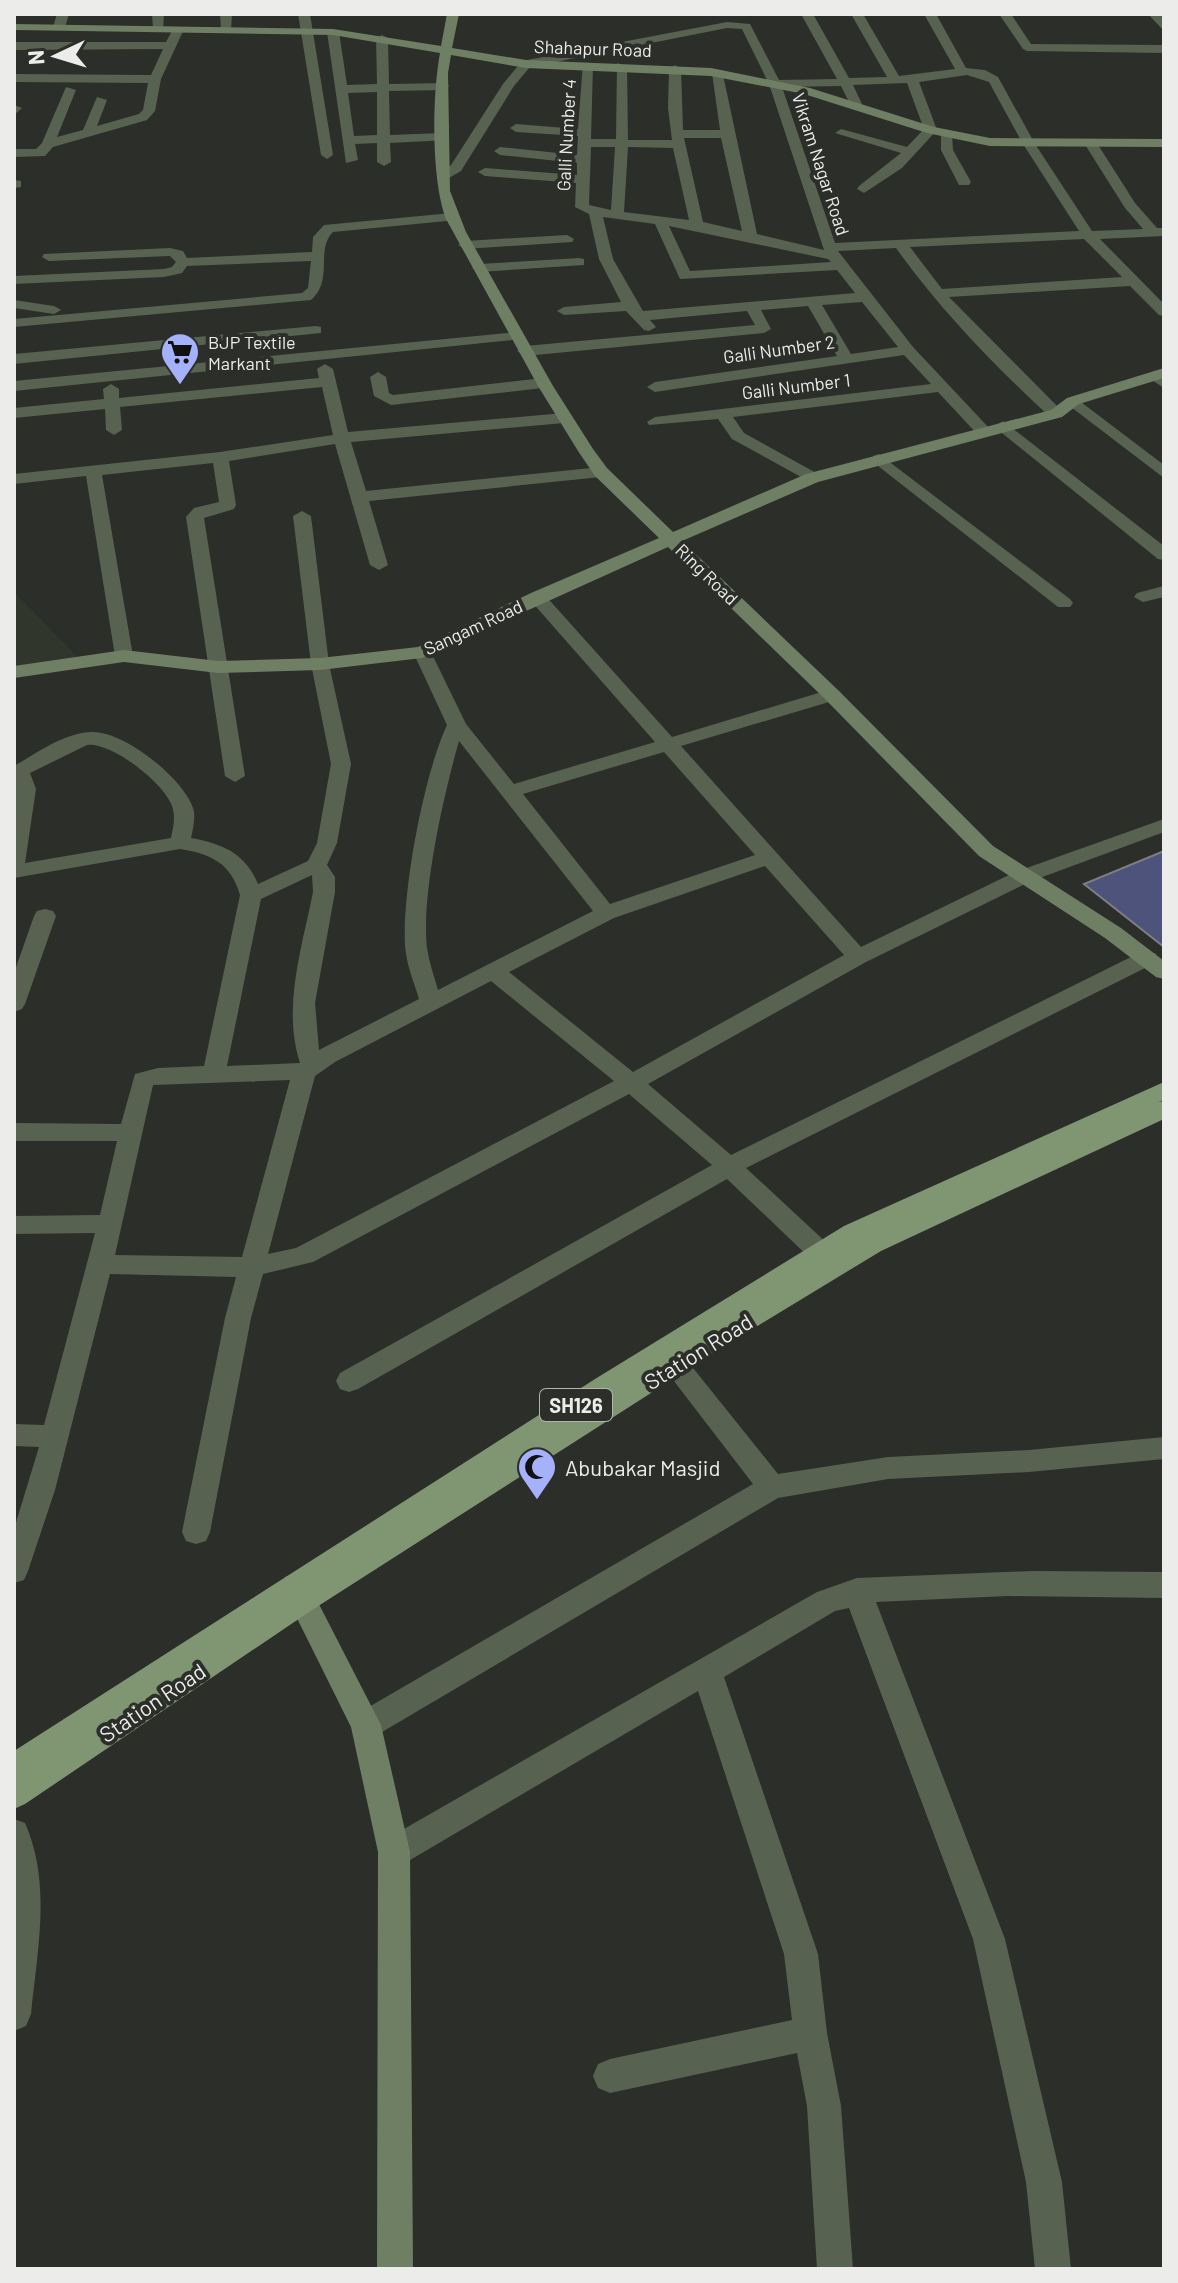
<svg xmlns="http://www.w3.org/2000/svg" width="1178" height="2283" viewBox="0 0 1178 2283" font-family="Barlow,sans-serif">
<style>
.built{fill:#30362c}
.building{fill:#4d537b;stroke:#7d7e84;stroke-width:2}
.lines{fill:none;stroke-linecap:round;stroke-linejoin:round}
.street{fill:#586250;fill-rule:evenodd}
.secondary{fill:#6f7f63;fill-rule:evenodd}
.primary{fill:#809572;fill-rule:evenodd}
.labels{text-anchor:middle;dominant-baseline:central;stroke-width:8;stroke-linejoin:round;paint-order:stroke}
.far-street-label{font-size:18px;fill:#ecedeb;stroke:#2c2e2a}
.far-poi-label{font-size:18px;fill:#ecedeb;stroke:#2c2e2a;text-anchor:start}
.shield{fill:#2c2e2a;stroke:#b2b4b1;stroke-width:2}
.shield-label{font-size:20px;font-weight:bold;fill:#ecedeb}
.street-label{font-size:22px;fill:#ecedeb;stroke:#2c2e2a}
.poi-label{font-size:22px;fill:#ecedeb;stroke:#2c2e2a;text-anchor:start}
</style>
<rect width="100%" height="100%" fill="#2c2e2a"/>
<!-- built -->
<path class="built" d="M14,592l69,71 -69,9z"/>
<!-- building -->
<path class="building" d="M1164,851v96l-80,-63z"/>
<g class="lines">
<!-- street -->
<path class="street" d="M57,14h12l-4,13 -6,3 -6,-3z
M152,14h12l-1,17 -10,-2z
M220,14h12l-1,17 -10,-2z
M298,14h12l23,141 -6,4 -6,-4z
M801,14h12l36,64 38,-1 -36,-63h12l36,62 56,-7 -31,-55h12l30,54 19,2 13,7 37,67 57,87 51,-2 -18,-21 -41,-65 6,-4 5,1 40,63 22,25h7v8l-64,3 64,65v12l-5,-1 -29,-29 -181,11 113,114v6h-12c-56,-52 -109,-106 -154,-169l-58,3 75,96 77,82v6h-12l-40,-43 -205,25 11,16 74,41 2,4 -2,4 -6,1 -80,-44 -14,-20 -69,6 -2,-3 8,-5 276,-33 -27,-29 -249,37 -8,-5 8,-5 182,-26 -29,-50 -47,4 10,19 -7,4 -239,23 -8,-5 8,-5 230,-21 -8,-14 -97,9 6,7 -7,4 -5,-1 -18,-19 -62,4 -7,-4 7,-4 57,-5 -22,-43 -10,-45 -14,-7 1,-24 -91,-7 -7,-4 7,-4 92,7v-12l-77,-8 -6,-4 6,-4 77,8 1,-19 -62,-4 -6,-4 6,-4 62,5 5,-67 10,3 -2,74h25l1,-76 10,3 1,74h44l-4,-32 1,-39 6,-4 6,4 2,61h37l-8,-57 10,-3 35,164 67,16 -55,-166 -27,-55 -15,-1 -197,39 -16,19 -53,85 -12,7h-10l-2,-3 14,-10 52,-81 19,-23 205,-39 23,2 29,56 58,-1zM967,75l22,7 34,62 56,87 -244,12 -53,-156 59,-1 10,20 6,4 6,-4 -10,-21 54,-2 17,46 -17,18 -66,-18 -6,4 66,20 -42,33 -2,3 7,4 38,-25 35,-38 -18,-48zM684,138h37l21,93 -39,-9zM591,147h24l-4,63 -22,-5zM628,147l45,1 16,72 -65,-8zM603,217l52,7 25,55 157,-9 18,23 -212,18 -30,-52zM669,226l159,33 3,3 -141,9zM1084,239l38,38 -180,12 -32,-42zM862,302l36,45 -47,7 -29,-49z
M999,14h12l20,30 133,1v8l-137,-2 -4,-2z
M1148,14h12l4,6v11z
M174,27l10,2 -23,50 -6,32 -8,9 -94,27 -8,9 -31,1v-8h22l6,-6 24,-56 10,3 -19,47 26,-7 14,-33 10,3 -10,26 42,-12 4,-4 5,-27 -134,-1v-8l137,1 12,-26 -149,1v-8h152z
M333,29l6,3 8,53 30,-1 -1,-46 6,-3 6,3 1,46 58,-1 2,3 -6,4 -54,1 1,44 53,-2 5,1v6l-58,3 1,19 -7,4 -7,-4v-19l-22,1 3,16 -12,3 -19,-131zM377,92v43l-23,1 -6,-43z
M14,105l8,3 -8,7z
M941,131l11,3 1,16 18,32 -2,3h-10l-18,-35z
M14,180l7,1v6l-7,1z
M452,213l5,1v6l-124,12c-18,18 1,48 -22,68l-297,27v-8l288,-26 6,-5 3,-27 -124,5 -5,7 -18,4 -150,7v-8l150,-7 8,-2 4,-5 -6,-6 -121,5 -7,-4 2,-3 126,-6 13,3 4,7 125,-6 1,-15 11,-12z
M567,235l7,4 -2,3 -107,7 -7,-4 7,-4z
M579,258l5,1v6l-105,7 -7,-4 7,-4z
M14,300l40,6 7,4 -7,4 -40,-6z
M316,326l5,1v6l-307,31v-10z
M517,332l7,4 -2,3 -508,52v-10z
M325,364l8,5 15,63 216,-19 8,5 -8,5 -213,19 15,49 235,-24 8,5 -8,5 -232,24 19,64 -9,5 -9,-5 -35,-121 -106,17 7,44 -2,4 -30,9 41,258 -10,6 -10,-6 -39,-259 8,-9 25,-6 -6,-39 -111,12 31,181 -9,6 -9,-6 -29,-180 -72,8v-10l206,-22 113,-17 -11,-48 -202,20 2,23 -8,5 -8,-5 -1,-21 -91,9v-10l90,-9 -1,-10 8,-5 8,5v9l200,-20 -2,-9z
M1154,371l10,5v12l-18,-12z
M378,372l8,5 3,16 4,2 150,-17 8,5 -8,5 -152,17 -17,-9 -4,-19z
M1073,396l91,69v13l-97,-74 -2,-3z
M1003,421l161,125v14l-6,-1 -161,-130 -2,-3z
M879,454l191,145 3,4 -3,4h-12l-185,-145v-6z
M302,511l9,5 18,148 22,100 -14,79 -10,22 8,12v15l-20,111 4,47 100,-51c-5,-17 -13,-35 -14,-54 -3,-54 19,-171 42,-220l-34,-73 2,-4h14l37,76 48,60 141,-42 -124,-141 -3,-4 9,-5 6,1 129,144 153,-46h14l3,4 -3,4 -158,47 180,201 154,-75 149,-53v13l-135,50 -163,80 -218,122 83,71 408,-202h16l3,5 -3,5 -409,205 84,78 4,7 -4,7 -9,3 -9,-3 -85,-81 -369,210 -9,3 -9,-3 -4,-8 4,-8 372,-208 -83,-71 -316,168 -50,12 -12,44 -41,214 -4,9 -10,3 -10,-3 -4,-9 43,-214 11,-41 -126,-3 -55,216 -27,81 -4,9 -10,3v-54l25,-82 -25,-1v-22l30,1 51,-192 -81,1v-18l86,-1 17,-74h-103v-18l107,1 14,-50 23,-6 46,-2 36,-171c-9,-32 -29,-41 -60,-46l-166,29v-112c23,-13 51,-34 79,-34 32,0 90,46 100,76 3,9 0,20 -2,30 32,6 54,15 67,46l50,-23 9,-18 14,-79 -20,-100 -18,-148zM459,741l134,170 -155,79c-4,-14 -9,-28 -11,-42 -6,-54 17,-154 32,-207zM87,745c25,-3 77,38 85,61 4,11 1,22 -1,32l-146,25 11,-74 -6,-16zM664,752l91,103 -145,49 -87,-110zM765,866l79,89 -211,117 -124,-100 105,-54zM312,875l1,17c-11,56 -31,115 -13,171l-73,3 34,-167zM491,981l123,100 -318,167 -28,6 47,-178 20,-14zM290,1080l-48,177 -127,-2 38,-170z
M1164,586v11l-21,5 -9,-5 3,-4z
M45,909l8,2 3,5 -31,88 -3,5 -8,3v-39l20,-57 3,-5z
M676,1354l9,4 93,116 110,-17 141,-7 135,-13v22l-135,13 -141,7 -110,19 -401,237 -11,4 -11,-4 -4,-10 4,-10 398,-231 -86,-112 -4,-7 4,-7z
M1033,1571l131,1v26l-157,-2 -131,6 129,337 57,243 9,87h-36l-9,-87 -53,-243 -124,-331 -14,3 -111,66 94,277 9,79 14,73 12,163h-36l-10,-163 -10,-53 -187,40 -12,-5 -5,-12 5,-12 12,-5 182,-39 -8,-66 -86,-263 -293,172 -11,4 -11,-4 -5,-11 5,-11 434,-249 40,-14z
M14,1819l11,4c27,61 12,128 6,191l-5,12 -12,5z"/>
<!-- secondary -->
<path class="secondary" d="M447,14h12l-7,34 74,12 185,8 99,20 124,39 56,11 174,1v8l-174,-1 -63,-13 -123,-39 -93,-18 -185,-8 -75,-13 -3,18 2,118 16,41 87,154 40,63 14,19 66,64 133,-58 245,-64 16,-12 97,-30v10l-85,26 -17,13 -244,65 -136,59 157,150 154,155 128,82 43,33v18l-8,-2 -51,-39 -126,-82 -154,-157 -157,-152 -246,111 -102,12 -102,3 -94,-11 -110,16v-12l110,-16 94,11 102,-3 98,-11 113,-54 128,-55 -64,-62 -17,-25 -40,-65 -92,-167c-15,-40 -14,-123 -6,-166l-107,-18 -319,-5v-6l319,5 108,17z
M295,1573l10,4 76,148 29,127 3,417h-36l1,-417 -27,-125 -70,-141 4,-9z"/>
<!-- primary -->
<path class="primary" d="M1164,1082v18l-6,2 6,-1v18l-283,132 -155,94 -414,265 -287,194 -11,5v-58l581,-372 249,-153z"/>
</g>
<!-- icons -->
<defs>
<g id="supermarket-pin" transform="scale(2)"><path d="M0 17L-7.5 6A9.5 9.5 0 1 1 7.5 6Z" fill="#a6b1fc" stroke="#2c2e2a"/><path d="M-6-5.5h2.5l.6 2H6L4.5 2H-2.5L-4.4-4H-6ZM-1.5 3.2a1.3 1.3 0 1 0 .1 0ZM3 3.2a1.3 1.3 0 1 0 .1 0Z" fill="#111"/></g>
<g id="mosque-pin" transform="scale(2)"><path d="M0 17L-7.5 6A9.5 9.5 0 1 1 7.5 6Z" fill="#a6b1fc" stroke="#2c2e2a"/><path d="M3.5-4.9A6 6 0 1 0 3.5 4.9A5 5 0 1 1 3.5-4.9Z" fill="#111"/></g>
</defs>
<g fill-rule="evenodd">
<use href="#supermarket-pin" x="180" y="352"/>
<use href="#mosque-pin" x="537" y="1467"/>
</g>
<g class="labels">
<!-- far-street labels -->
<g class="far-street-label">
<text transform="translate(593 48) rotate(2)">Shahapur Road</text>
<text transform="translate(566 135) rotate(-87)">Galli Number 4</text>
<text transform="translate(821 164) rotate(72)">Vikram Nagar Road</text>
<text transform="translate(779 349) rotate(-8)">Galli Number 2</text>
<text transform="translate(796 386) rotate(-7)">Galli Number 1</text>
<text transform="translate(707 574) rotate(44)">Ring Road</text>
<text transform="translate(473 627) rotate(-25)">Sangam Road</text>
</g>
<!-- far-poi labels -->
<g class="far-poi-label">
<text x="208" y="342">BJP Textile<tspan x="208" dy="21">Markant</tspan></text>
</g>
<!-- shield labels -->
<rect class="shield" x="540" y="1389" width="72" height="32" rx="6"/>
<g class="shield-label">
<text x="576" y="1405">SH126</text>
</g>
<!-- street labels -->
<g class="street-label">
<text transform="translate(698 1351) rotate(-32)">Station Road</text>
<text transform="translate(152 1702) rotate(-34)">Station Road</text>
</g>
<!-- poi labels -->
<g class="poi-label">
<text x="565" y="1467">Abubakar Masjid</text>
</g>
</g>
<!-- border -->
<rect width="1178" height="2283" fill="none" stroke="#ecedeb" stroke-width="32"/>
<!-- north arrow -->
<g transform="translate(56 56) rotate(266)" stroke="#2c2e2a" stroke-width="6" paint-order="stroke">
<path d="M0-6L14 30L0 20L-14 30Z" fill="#ecedeb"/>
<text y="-12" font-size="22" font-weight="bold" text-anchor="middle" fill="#ecedeb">N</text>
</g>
</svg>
